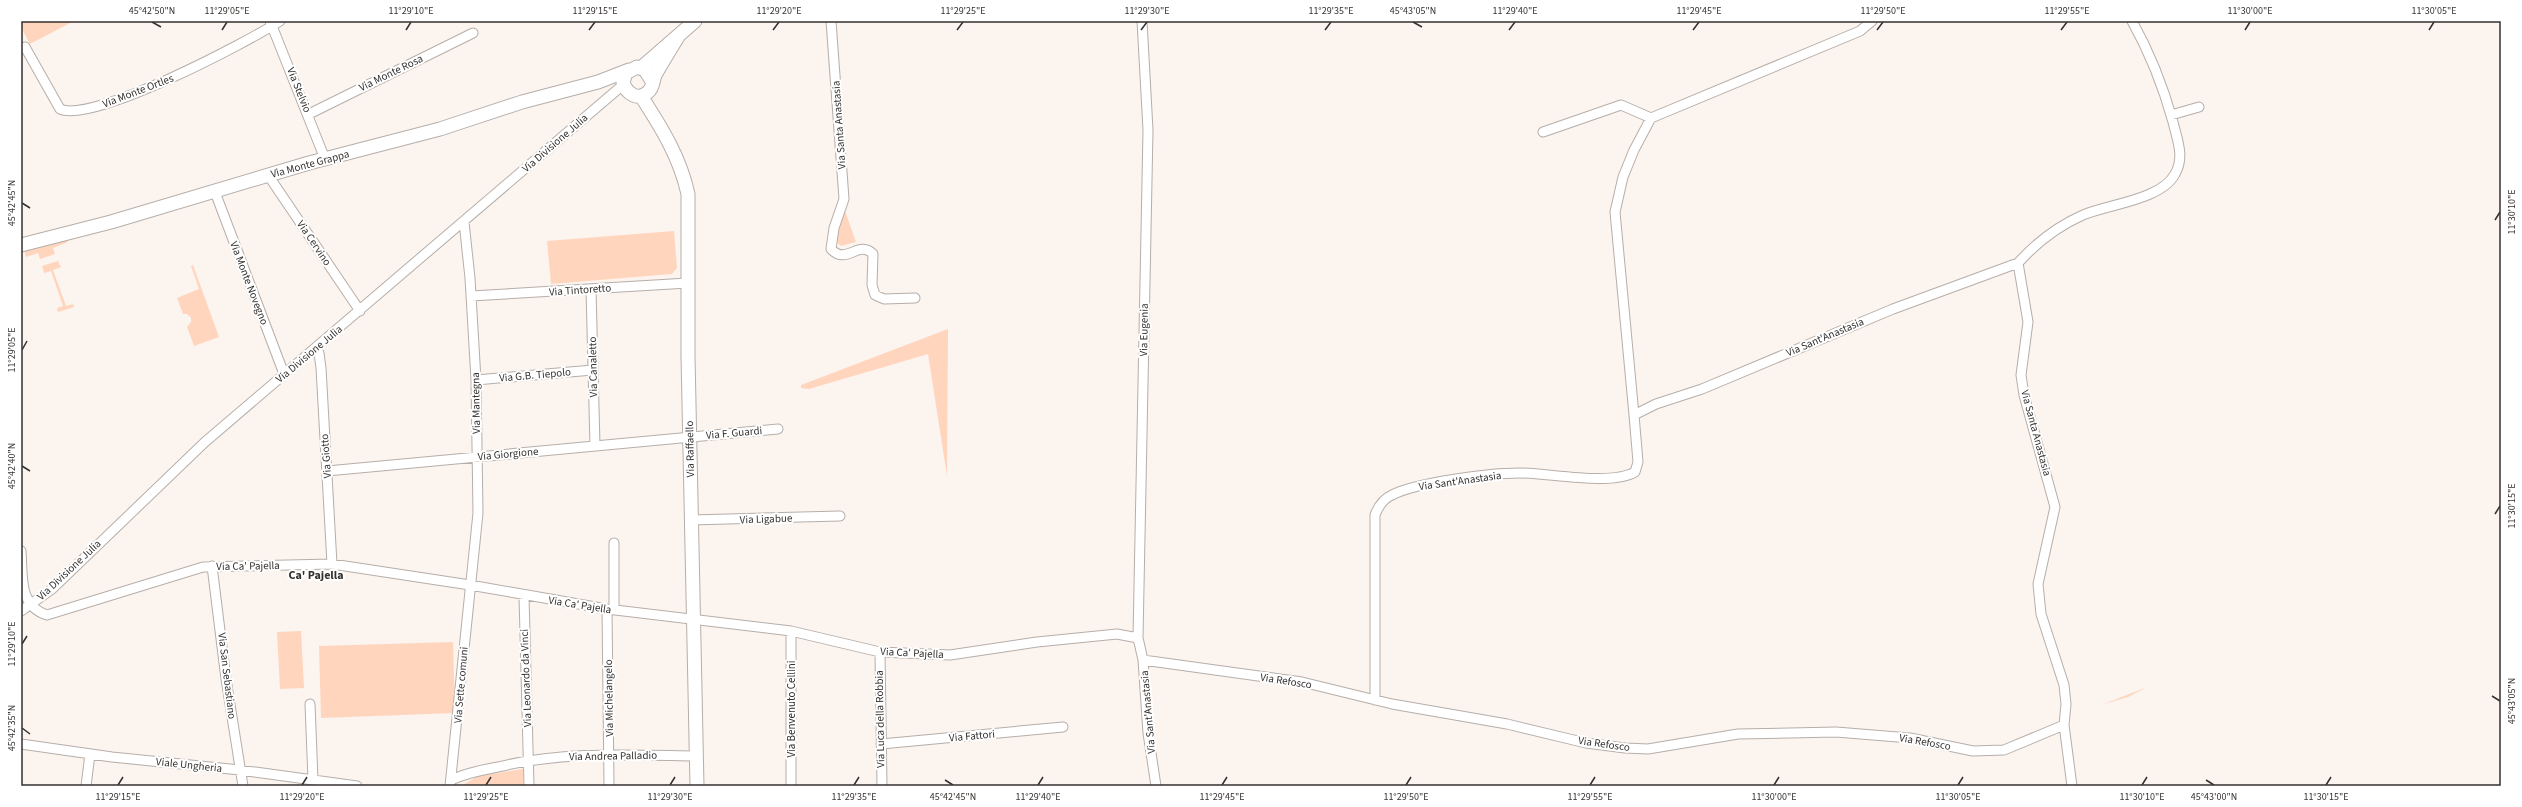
<svg xmlns="http://www.w3.org/2000/svg" width="2522" height="807" viewBox="0 0 2522 807" font-family="'Source Sans 3',sans-serif">
<style>
.green{fill:#ffd5be}
.lines{fill:none;stroke-linecap:round;stroke-linejoin:round}
.minor-casing{stroke:#b6aea9;stroke-width:11}
.secondary-casing{stroke:#b6aea9;stroke-width:15}
.minor{stroke:#fff;stroke-width:9}
.secondary{stroke:#fff;stroke-width:13}
.ticks{fill:none;stroke:#34312f;stroke-width:1.5}
.labels{text-anchor:middle;dominant-baseline:central;stroke-width:4;stroke-linejoin:round;paint-order:stroke}
.street-label{font-size:11px;fill:#34312f;stroke:#fff}
.neighbourhood-label{font-size:12px;font-weight:bold;fill:#34312f;stroke:#fff}
.neatline{fill:none;stroke:#34312f;stroke-width:1.5}
.ticks-label{font-size:10px;text-anchor:middle;fill:#34312f}
</style>
<rect width="100%" height="100%" fill="#fcf4ef"/>
<!-- green -->
<path class="green" d="M21,21h53l-44,23 -9,-17z
M844,208l12,34 -15,4 -6,-5z
M674,231l3,37 -5,6 -121,10 -4,-43z
M64,239l4,3 -15,6 2,6 -15,5 -2,-6 -12,4 -2,-7z
M58,261l3,6 -8,3 13,36 7,-2 1,3 -16,5 -1,-4 6,-2 -12,-35 -7,2 -2,-7z
M193,265l26,72 -25,9 -7,-19 4,-5v-4l-4,-4h-4l-6,-16 22,-9 -8,-23z
M948,329l-1,147 -19,-122 -119,35 -8,-1v-3z
M301,631l3,57 -24,1 -3,-57z
M453,642l2,71 -134,5 -2,-72z
M2147,687l-19,10 -27,8 3,-1z
M523,769v17h-62l17,-10z"/>
<g class="lines">
<!-- minor casing -->
<g class="minor-casing">
<path id="minor" d="M270,21l55,138
M831,21l13,178 -10,29 -3,21c16,17 27,-10 42,5l-1,31 3,10 9,4 31,-1
M1142,21l6,109 -10,508 5,22 5,73 8,53
M21,48l4,-1 35,62c32,15 188,-67 220,-88
M309,114l164,-81
M2171,115l28,-8
M1543,132l78,-27 30,13
M268,175l92,136
M215,192l69,182
M591,289l4,157
M471,296l217,-13
M315,349l4,4 2,15 11,196
M476,380l117,-10
M1634,415l-19,-203 8,-35 11,-27 17,-32 209,-87 12,-10
M327,471l451,-42
M691,520l149,-4
M614,543v67
M21,551c2,24 -3,55 26,64l156,-48 129,-3 138,21 137,24 184,22 89,21 70,3 87,-13 80,-8 21,4
M212,566l14,113 17,107
M524,596l5,190
M607,609l2,177
M21,611l31,-22 153,-147 419,-358
M880,652l2,134
M1143,660l159,22 90,22 115,20 79,19 39,5 23,1 90,-15 98,-2 74,6 63,13 31,-1 60,-25
M1375,700v-185c3,-8 8,-16 17,-20 25,-13 99,-22 128,-22 29,0 91,13 115,-1l3,-10 -4,-47 22,-11 46,-15 191,-80 125,-46
M310,704l3,76
M21,744l91,13 128,13 117,16
M881,744l182,-17
M451,780c15,-7 31,-10 47,-13 66,-16 132,-12 199,-11
M86,786l4,-32
M450,786l28,-273 -2,-133 -6,-102 -6,-56
M791,786v-155
M2072,786l-8,-61 2,-21 -2,-19 -23,-71 -3,-30 17,-77 -31,-112 -3,-20 7,-53 -10,-59c18,-20 40,-37 65,-48 26,-11 78,-15 92,-41 10,-17 2,-35 -2,-52 -10,-36 -23,-69 -41,-101"/>
</g>
<!-- secondary casing -->
<g class="secondary-casing">
<path id="secondary" d="M641,68l54,-47
M652,81l-7,-11 -8,-3 -11,6 -3,9c3,11 15,20 25,10 5,-4 5,-11 7,-17 8,-14 16,-27 24,-40
M641,96c20,31 39,61 47,98v162l9,430
M21,245l90,-23 198,-59 131,-34 82,-27 76,-20 31,-12"/>
</g>
<!-- minor -->
<use href="#minor" class="minor"/>
<!-- secondary -->
<use href="#secondary" class="secondary"/>
</g>
<!-- ticks -->
<path class="ticks" d="M152,22l9,5M1413,22l9,5M222,30l5,-8M406,30l5,-8M589,30l6,-8M773,30l6,-8M957,30l6,-8M1141,30l6,-8M1325,30l6,-8M1509,30l6,-8M1693,30l6,-8M1877,30l6,-8M2061,30l6,-8M2245,30l5,-8M2429,30l5,-8M22,203l8,5M2495,220l5,-8M22,350l5,-9M22,466l8,5M2495,514l5,-8M22,644l5,-8M2492,696l8,5M22,728l8,6M945,780l8,5M2206,780l8,5M118,785l5,-8M302,785l5,-8M486,785l5,-8M670,785l5,-8M854,785l5,-8M1038,785l5,-8M1222,785l5,-8M1406,785l5,-8M1590,785l5,-8M1774,785l5,-8M1958,785l5,-8M2142,785l5,-8M2326,785l5,-8"/>
<g class="labels">
<!-- street labels -->
<g class="street-label">
<text transform="translate(391 73) rotate(-26)">Via Monte Rosa</text>
<text transform="translate(299 90) rotate(68)">Via Stelvio</text>
<text transform="translate(138 91) rotate(-21)">Via Monte Ortles</text>
<text transform="translate(839 125) rotate(-94)">Via Santa Anastasia</text>
<text transform="translate(555 143) rotate(-41)">Via Divisione Julia</text>
<text transform="translate(310 164) rotate(-15)">Via Monte Grappa</text>
<text transform="translate(314 243) rotate(56)">Via Cervino</text>
<text transform="translate(249 283) rotate(69)">Via Monte Novegno</text>
<text transform="translate(580 290) rotate(-4)">Via Tintoretto</text>
<text transform="translate(1144 330) rotate(-89)">Via Eugenia</text>
<text transform="translate(1825 337) rotate(-23)">Via Sant'Anastasia</text>
<text transform="translate(309 354) rotate(-40)">Via Divisione Julia</text>
<text transform="translate(593 367) rotate(-91)">Via Canaletto</text>
<text transform="translate(535 375) rotate(-5)">Via G.B. Tiepolo</text>
<text transform="translate(476 403) rotate(-91)">Via Mantegna</text>
<text transform="translate(734 433) rotate(-5)">Via F. Guardi</text>
<text transform="translate(2036 433) rotate(75)">Via Santa Anastasia</text>
<text transform="translate(690 449) rotate(-91)">Via Raffaello</text>
<text transform="translate(508 454) rotate(-5)">Via Giorgione</text>
<text transform="translate(326 456) rotate(-94)">Via Giotto</text>
<text transform="translate(1460 481) rotate(-8)">Via Sant'Anastasia</text>
<text transform="translate(766 519) rotate(-2)">Via Ligabue</text>
<text transform="translate(248 566) rotate(-1)">Via Ca' Pajella</text>
<text transform="translate(69 570) rotate(-43)">Via Divisione Julia</text>
<text transform="translate(580 605) rotate(9)">Via Ca' Pajella</text>
<text transform="translate(912 653) rotate(3)">Via Ca' Pajella</text>
<text transform="translate(227 676) rotate(83)">Via San Sebastiano</text>
<text transform="translate(526 678) rotate(-92)">Via Leonardo da Vinci</text>
<text transform="translate(1286 681) rotate(9)">Via Refosco</text>
<text transform="translate(461 685) rotate(-85)">Via Sette comuni</text>
<text transform="translate(609 698) rotate(-91)">Via Michelangelo</text>
<text transform="translate(791 709) rotate(-90)">Via Benvenuto Cellini</text>
<text transform="translate(1148 712) rotate(-95)">Via Sant'Anastasia</text>
<text transform="translate(880 719) rotate(-91)">Via Luca della Robbia</text>
<text transform="translate(972 736) rotate(-5)">Via Fattori</text>
<text transform="translate(1925 742) rotate(10)">Via Refosco</text>
<text transform="translate(1604 744) rotate(8)">Via Refosco</text>
<text transform="translate(613 756) rotate(-1)">Via Andrea Palladio</text>
<text transform="translate(189 765) rotate(6)">Viale Ungheria</text>
</g>
<!-- neighbourhood labels -->
<g class="neighbourhood-label">
<text x="316" y="575">Ca' Pajella</text>
</g>
</g>
<!-- border -->
<rect width="2522" height="807" fill="none" stroke="#ffffff" stroke-width="44"/>
<rect x="22" y="22" width="2478" height="763" class="neatline"/>
<g class="ticks-label">
<text x="152" y="14">45°42'50"N</text>
<text x="227" y="14">11°29'05"E</text>
<text x="411" y="14">11°29'10"E</text>
<text x="595" y="14">11°29'15"E</text>
<text x="779" y="14">11°29'20"E</text>
<text x="963" y="14">11°29'25"E</text>
<text x="1147" y="14">11°29'30"E</text>
<text x="1331" y="14">11°29'35"E</text>
<text x="1413" y="14">45°43'05"N</text>
<text x="1515" y="14">11°29'40"E</text>
<text x="1699" y="14">11°29'45"E</text>
<text x="1883" y="14">11°29'50"E</text>
<text x="2067" y="14">11°29'55"E</text>
<text x="2250" y="14">11°30'00"E</text>
<text x="2434" y="14">11°30'05"E</text>
<text transform="translate(11 203) rotate(-90)" y="4">45°42'45"N</text>
<text transform="translate(2511 212) rotate(-90)" y="4">11°30'10"E</text>
<text transform="translate(11 350) rotate(-90)" y="4">11°29'05"E</text>
<text transform="translate(11 466) rotate(-90)" y="4">45°42'40"N</text>
<text transform="translate(2511 506) rotate(-90)" y="4">11°30'15"E</text>
<text transform="translate(11 644) rotate(-90)" y="4">11°29'10"E</text>
<text transform="translate(2511 701) rotate(-90)" y="4">45°43'05"N</text>
<text transform="translate(11 728) rotate(-90)" y="4">45°42'35"N</text>
<text x="118" y="800">11°29'15"E</text>
<text x="302" y="800">11°29'20"E</text>
<text x="486" y="800">11°29'25"E</text>
<text x="670" y="800">11°29'30"E</text>
<text x="854" y="800">11°29'35"E</text>
<text x="953" y="800">45°42'45"N</text>
<text x="1038" y="800">11°29'40"E</text>
<text x="1222" y="800">11°29'45"E</text>
<text x="1406" y="800">11°29'50"E</text>
<text x="1590" y="800">11°29'55"E</text>
<text x="1774" y="800">11°30'00"E</text>
<text x="1958" y="800">11°30'05"E</text>
<text x="2142" y="800">11°30'10"E</text>
<text x="2214" y="800">45°43'00"N</text>
<text x="2326" y="800">11°30'15"E</text>
</g>
</svg>
